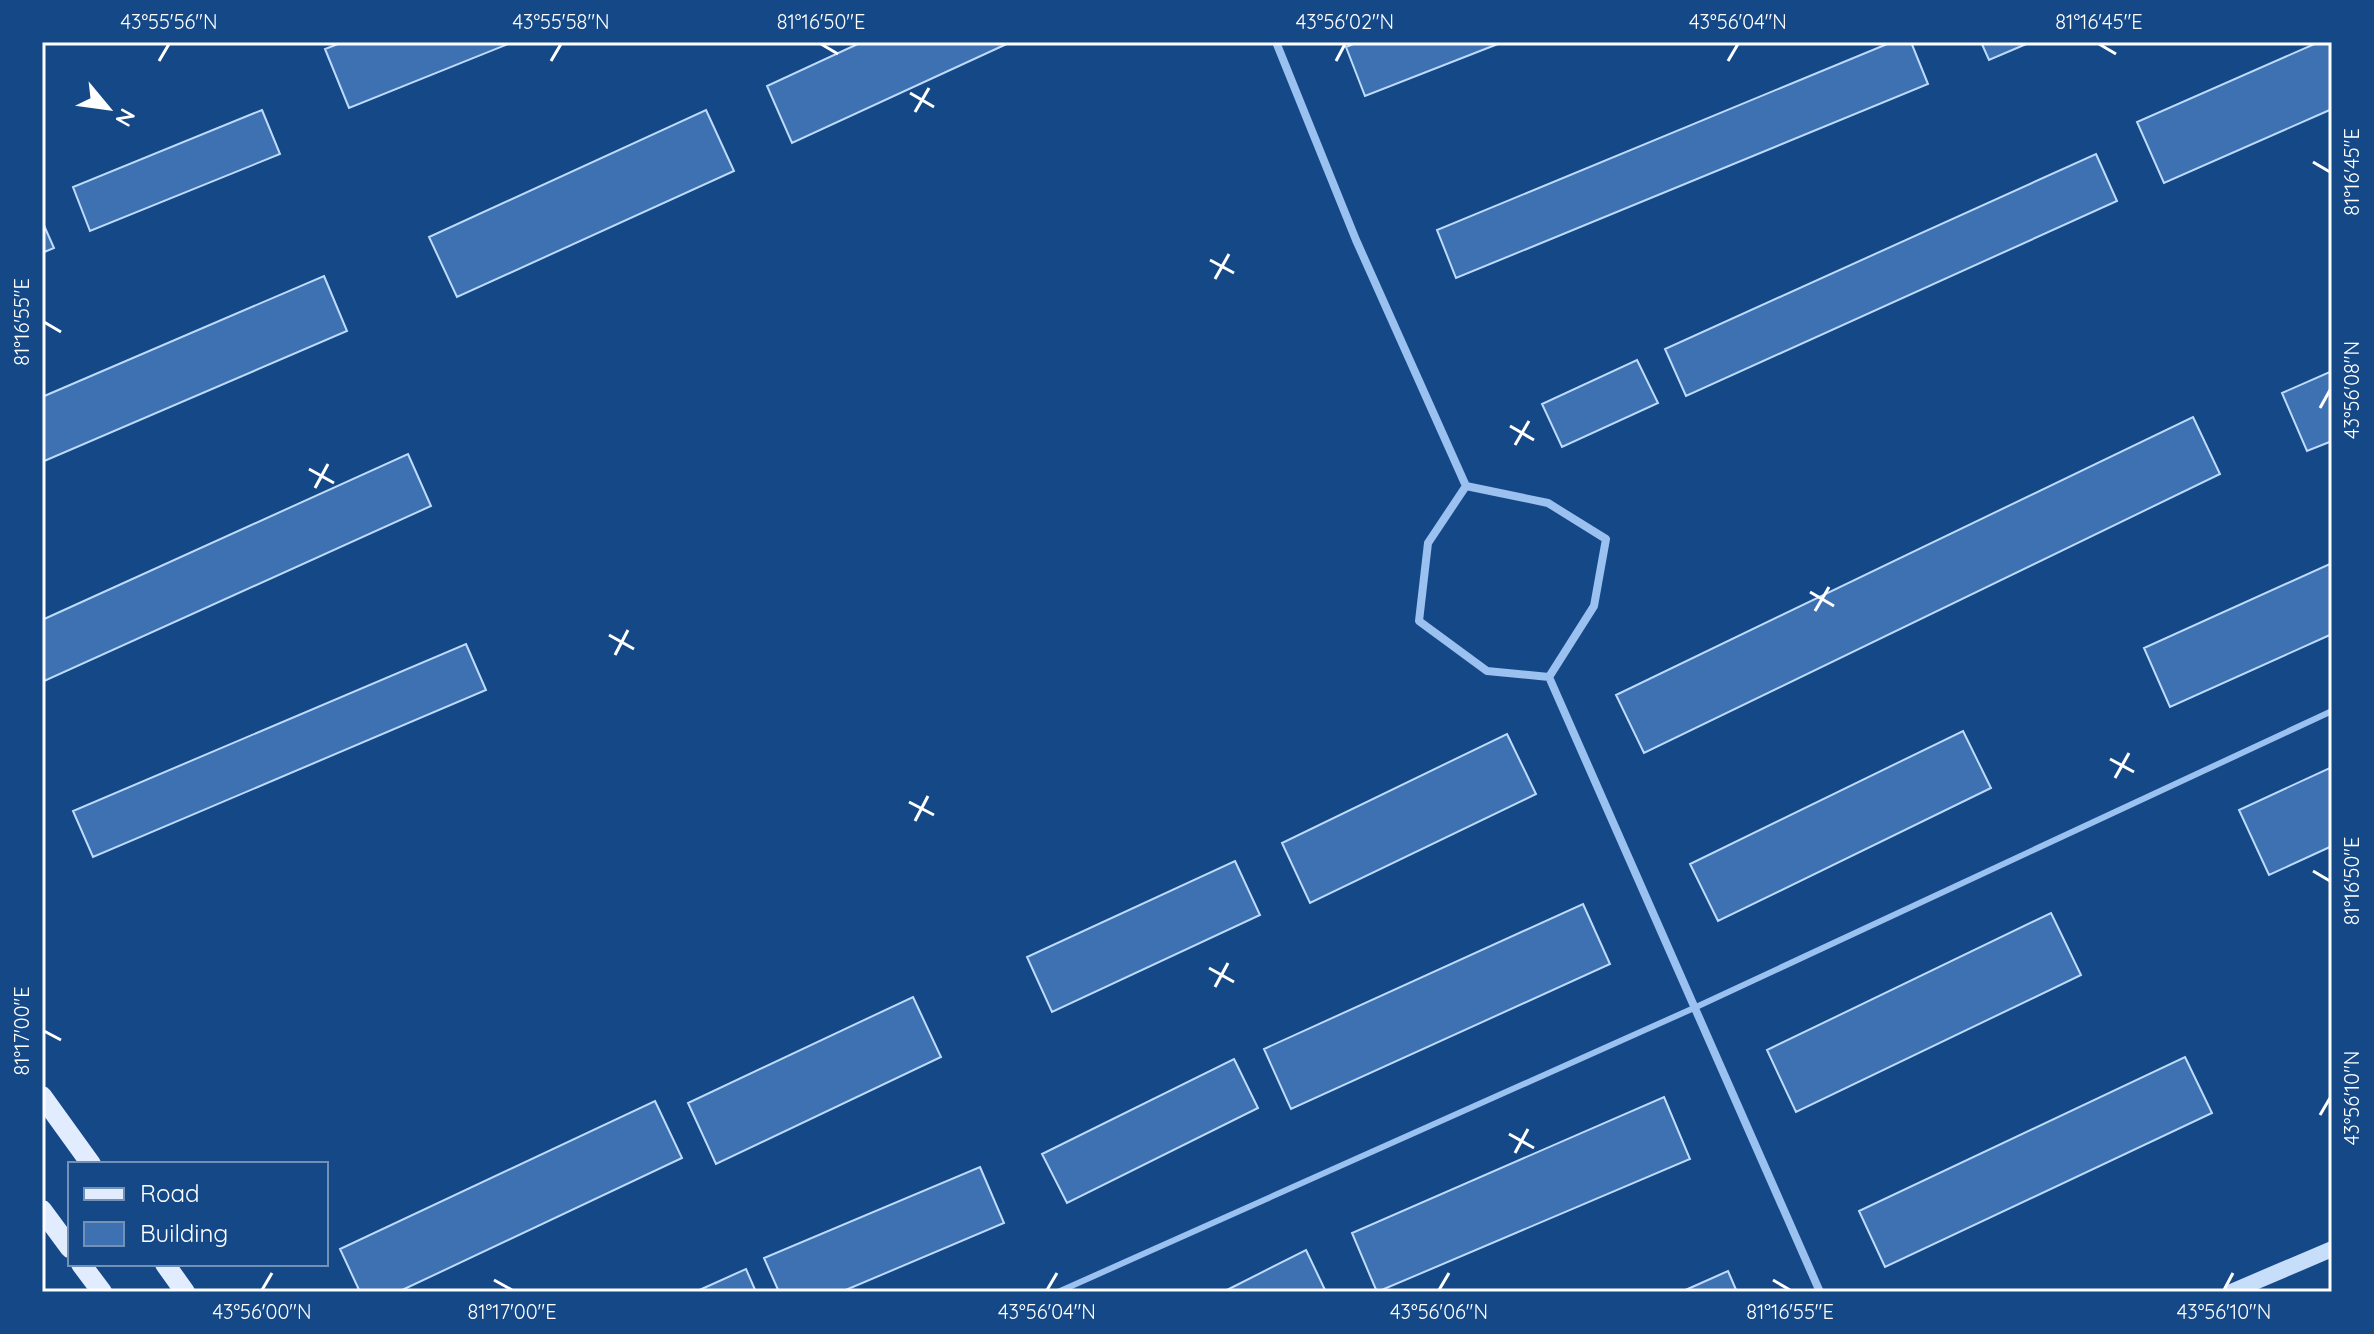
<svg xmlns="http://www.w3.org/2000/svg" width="2374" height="1334" viewBox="0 0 2374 1334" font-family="Quicksand,sans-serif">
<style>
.building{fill:#3d71b1;stroke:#bfdbfb;stroke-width:2}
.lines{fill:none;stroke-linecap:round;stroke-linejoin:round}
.lane{stroke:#9ac1ef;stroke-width:6}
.street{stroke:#9ac1ef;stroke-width:8}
.secondary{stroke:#c7defa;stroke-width:16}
.primary{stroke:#e1edff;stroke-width:20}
.ticks{fill:none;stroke:#fff;stroke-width:3}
.neatline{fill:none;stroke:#fff;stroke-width:3}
.ticks-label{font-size:20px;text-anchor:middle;fill:#fff}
</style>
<rect width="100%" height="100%" fill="#154887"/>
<!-- building -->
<path class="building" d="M343,42h170l-164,66 -24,-59z
M862,42h149l-219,101 -25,-57z
M1358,42h145l-138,54 -19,-49z
M1892,42h19l17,42 -472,194 -19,-48z
M1981,42h50l-42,18z
M2319,42h13v67l-168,74 -27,-61z
M262,110l18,44 -190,77 -17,-44z
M706,110l28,61 -277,126 -28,-60z
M2096,154l21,47 -431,195 -21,-47z
M42,221l12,27 -12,5z
M324,276l23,55 -305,131v-65z
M1637,360l21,43 -96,44 -20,-43z
M2332,371v70l-25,10 -25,-58z
M2193,417l27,57 -576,279 -28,-58z
M408,454l23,52 -389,176v-62z
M2332,563v71l-162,73 -26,-59z
M466,644l20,46 -393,167 -20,-46z
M1963,731l28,57 -273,133 -28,-57z
M1507,734l29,60 -226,109 -28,-60z
M2332,767v79l-63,29 -30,-65z
M1235,861l25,54 -208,97 -25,-55z
M1583,904l27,60 -319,145 -27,-60z
M2051,913l30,62 -285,137 -29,-62z
M913,997l28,60 -225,107 -28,-61z
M2185,1057l27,56 -327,154 -26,-56z
M1234,1059l24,49 -191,95 -25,-49z
M1664,1097l26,62 -313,133 -25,-59z
M655,1101l27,57 -284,134h-38l-20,-43z
M980,1167l24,56 -163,69h-62l-15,-34z
M1306,1250l20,42h-103z
M746,1269l10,23h-61z
M1728,1271l9,21h-56z"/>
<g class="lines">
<!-- lane -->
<path class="lane" d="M1058,1292l636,-284 638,-297"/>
<!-- street -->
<path class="street" d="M1276,42l80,198 110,246
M1466,486l82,17 58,36 -12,67 -45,71 -62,-6 -68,-50 9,-78z
M1549,677l271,615"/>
<!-- secondary -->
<path class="secondary" d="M2231,1292l101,-43"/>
<!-- primary -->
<path class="primary" d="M42,1096l49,68
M42,1210l28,38
M81,1264l21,28
M165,1264l20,28"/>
</g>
<!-- ticks -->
<path class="ticks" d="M821,44l17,10M2099,44l17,10M159,61l10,-17M551,61l10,-17M1336,61l9,-17M1728,61l10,-17M910,93l24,14M915,112l14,-24M2313,162l17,10M1210,260l24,13M1215,279l14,-25M44,322l17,10M2320,408l10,-18M1510,426l24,14M1515,445l14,-24M309,469l25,14M315,488l13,-24M1810,592l24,14M1815,611l14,-24M609,635l25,14M615,655l13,-25M2110,759l24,13M2115,778l14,-25M909,802l25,13M915,821l13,-25M2313,871l17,10M1209,968l25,14M1215,987l13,-24M44,1031l17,9M2320,1115l10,-17M1509,1134l25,14M1515,1153l13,-24M494,1280l18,10M1773,1280l17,10M262,1290l10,-17M1047,1290l10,-17M1439,1290l10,-17M2224,1290l9,-17"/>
<!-- border -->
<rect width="2374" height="1334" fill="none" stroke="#154887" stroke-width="88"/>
<!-- legend -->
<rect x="68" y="1162" width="260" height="104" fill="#154887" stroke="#7391b7" stroke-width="2"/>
<rect x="84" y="1188" width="40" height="12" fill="#e1edff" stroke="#7391b7" stroke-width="2"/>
<text x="140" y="1202" font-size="24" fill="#ffffff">Road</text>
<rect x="84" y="1222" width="40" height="24" fill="#3d71b1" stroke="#7391b7" stroke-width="2"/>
<text x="140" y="1242" font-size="24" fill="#ffffff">Building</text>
<!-- north arrow -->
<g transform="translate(108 108) rotate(119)" stroke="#154887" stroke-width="6" paint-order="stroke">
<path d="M0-6L14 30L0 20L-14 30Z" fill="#ffffff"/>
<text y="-12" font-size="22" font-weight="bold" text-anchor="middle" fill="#ffffff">N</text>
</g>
<rect x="44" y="44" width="2286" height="1246" class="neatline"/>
<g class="ticks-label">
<text x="169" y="29">43°55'56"N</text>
<text x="561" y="29">43°55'58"N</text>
<text x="821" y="29">81°16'50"E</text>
<text x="1345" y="29">43°56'02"N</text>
<text x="1738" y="29">43°56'04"N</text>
<text x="2099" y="29">81°16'45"E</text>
<text transform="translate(2352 172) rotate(-90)" y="7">81°16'45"E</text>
<text transform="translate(22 322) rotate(-90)" y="7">81°16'55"E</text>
<text transform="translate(2352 390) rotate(-90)" y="7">43°56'08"N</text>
<text transform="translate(2352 881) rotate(-90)" y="7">81°16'50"E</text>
<text transform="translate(22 1031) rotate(-90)" y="7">81°17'00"E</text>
<text transform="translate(2352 1098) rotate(-90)" y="7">43°56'10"N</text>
<text x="262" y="1319">43°56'00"N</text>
<text x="512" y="1319">81°17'00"E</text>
<text x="1047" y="1319">43°56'04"N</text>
<text x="1439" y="1319">43°56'06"N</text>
<text x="1790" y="1319">81°16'55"E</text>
<text x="2224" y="1319">43°56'10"N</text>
</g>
</svg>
